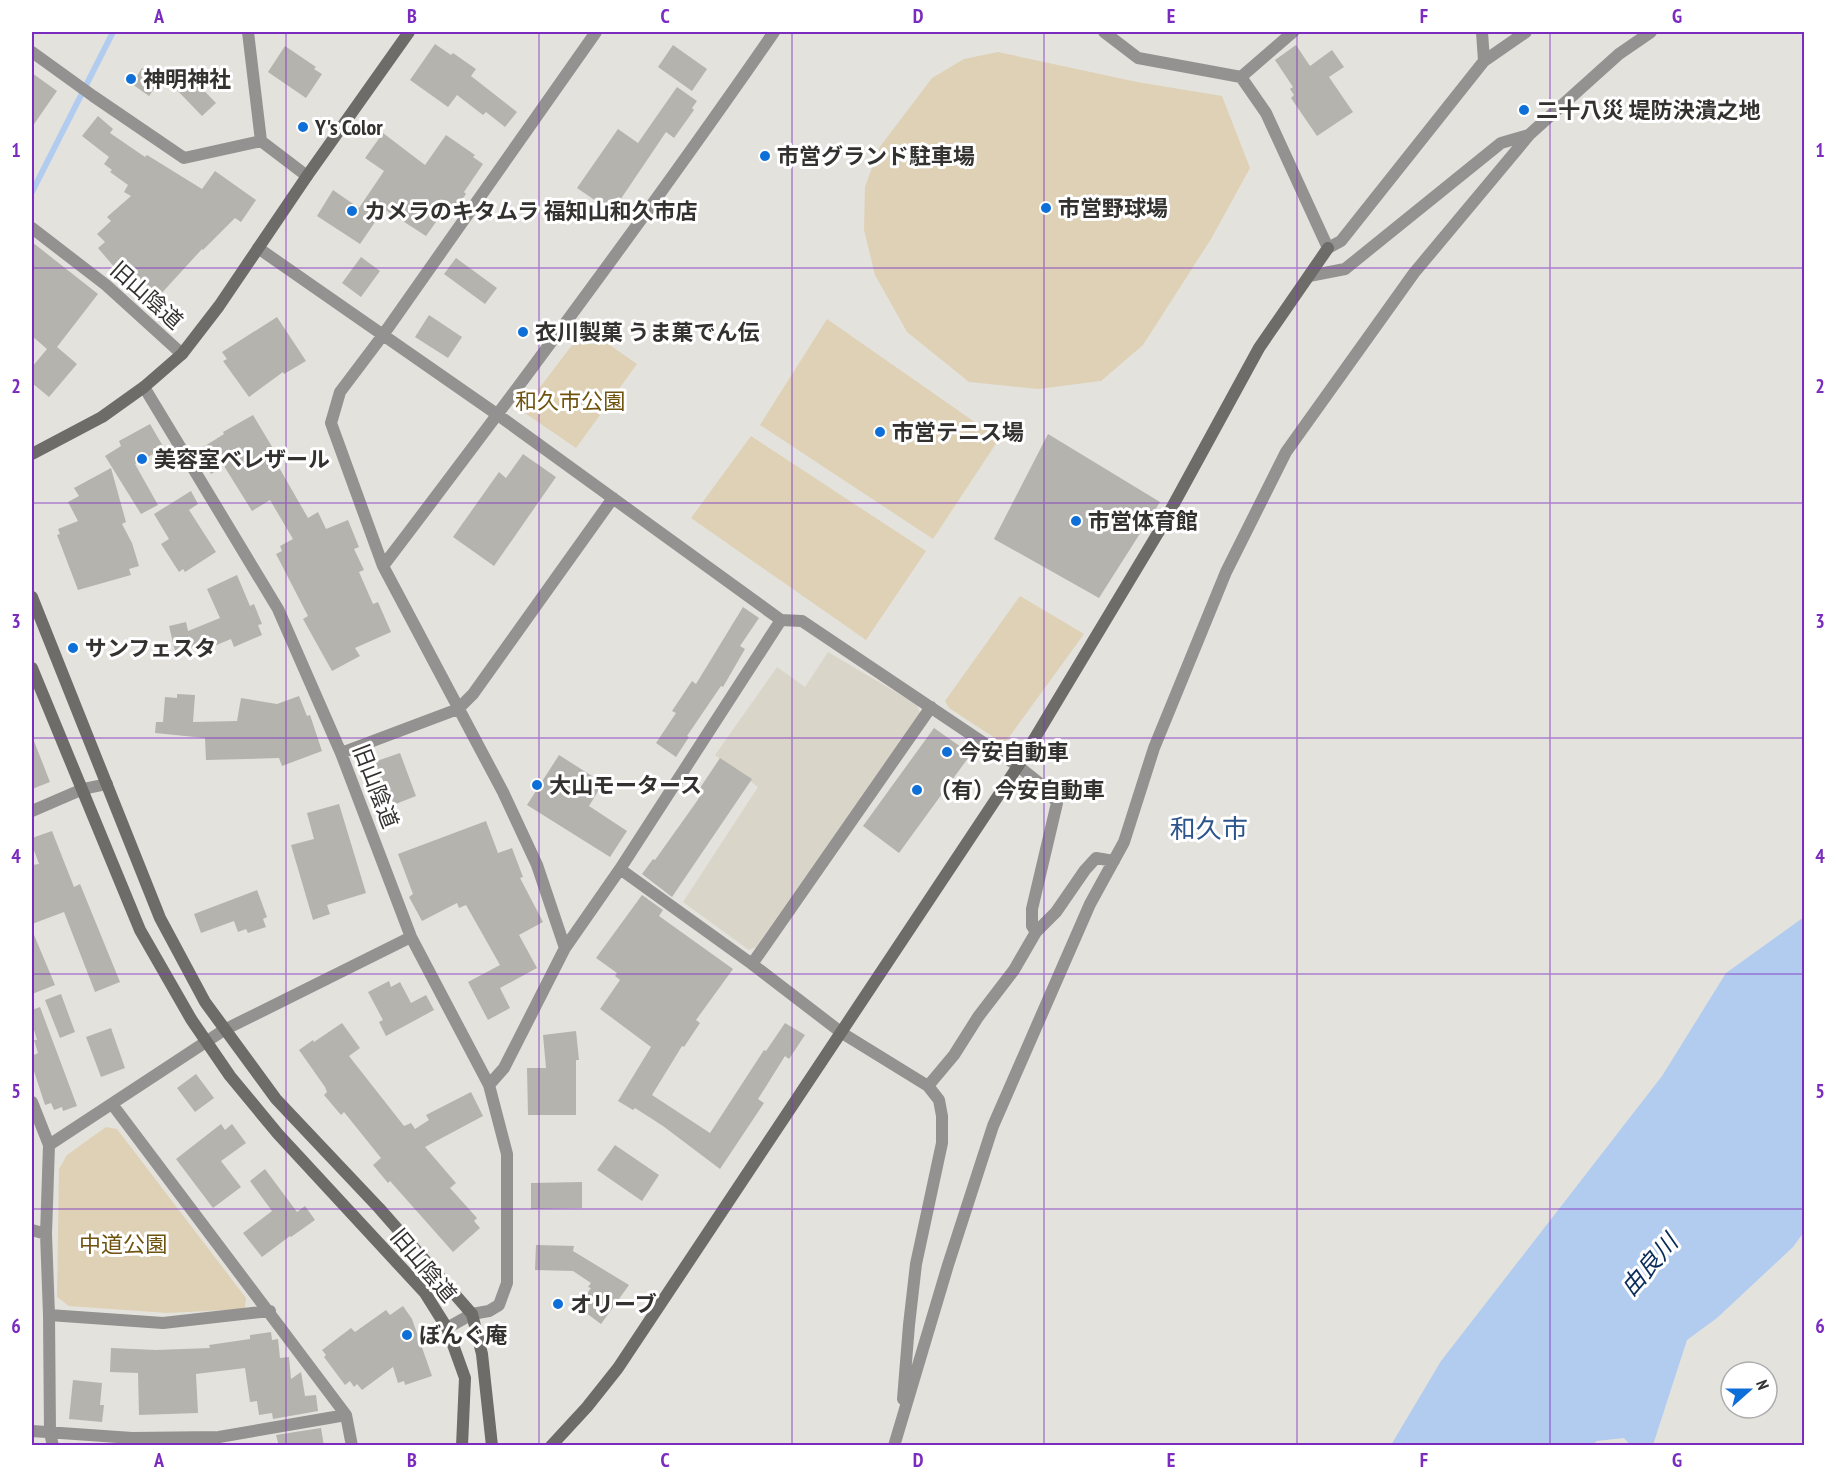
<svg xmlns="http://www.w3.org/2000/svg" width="1836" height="1477" viewBox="0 0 1836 1477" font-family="'PT Sans Narrow','Noto Sans JP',sans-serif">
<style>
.built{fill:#dad5c9}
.green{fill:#ded1b6}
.water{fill:#b2ccf0}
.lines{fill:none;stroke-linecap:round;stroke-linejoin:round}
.stream{stroke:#b2ccf0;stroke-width:6}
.building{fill:#b5b3ae}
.lane{stroke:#939290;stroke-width:12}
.street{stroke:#939290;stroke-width:12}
.secondary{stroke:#6d6c69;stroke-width:12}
.grid{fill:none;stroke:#7b2cbf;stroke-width:1.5;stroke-opacity:0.55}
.poi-dot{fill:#0f6fd8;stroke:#fff;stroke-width:2}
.labels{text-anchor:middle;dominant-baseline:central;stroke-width:6;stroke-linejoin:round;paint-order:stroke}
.poi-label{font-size:22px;font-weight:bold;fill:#333231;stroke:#fff;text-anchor:start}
.street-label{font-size:22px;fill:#333231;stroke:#fff}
.park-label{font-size:22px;fill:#6e540f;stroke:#fff}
.water-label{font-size:24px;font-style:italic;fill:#082c57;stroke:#fff}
.quarter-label{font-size:26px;fill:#2c558b;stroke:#fff}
.neatline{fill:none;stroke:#7b2cbf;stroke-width:2}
.grid-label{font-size:20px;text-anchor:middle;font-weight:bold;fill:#7b2cbf}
</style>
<rect width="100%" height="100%" fill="#e4e2dd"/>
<!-- built -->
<path class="built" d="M828,652l88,52 4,9 -164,234 -7,3 -66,-48 75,-115 -43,-32 62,-88 28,20z"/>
<!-- green -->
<path class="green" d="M998,52l139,30 85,14 28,72 -39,71 -68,106 -42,36 -63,8 -69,-7 -62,-50 -32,-57 -11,-45 1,-43 14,-39 53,-70 32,-19z
M827,319l172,120 -66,100 -173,-114z
M585,328l52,36 -61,84 -54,-37z
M751,436l175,115 -60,89 -175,-122z
M1020,596l64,38 -77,106 -6,2 -52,-34 -4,-7z
M106,1127l11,2 129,169 -1,11 -78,4 -98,-7 -12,-9 2,-128 8,-14z"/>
<!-- water -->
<path class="water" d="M1804,917v315l-11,15 -76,71 -30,22 -34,105h-23l-6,-7 -27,3 -6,5 -200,-1 50,-84 221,-285 64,-103z"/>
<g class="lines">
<!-- stream -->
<path class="stream" d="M32,192l81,-160"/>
</g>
<!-- building -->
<path class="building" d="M435,44l16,11 2,-2 23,16 -5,7 46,36 -12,15 -19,-15 -3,3 -26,-20 -9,12 -38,-27z
M673,45l34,24 -15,22 -34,-24z
M1296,45l14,21 22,-16 12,17 -15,10 24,35 -36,24 -26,-38 3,-3 -4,-6 3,-2 -18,-27z
M285,46l31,21 -2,2 8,5 -16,24 -38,-26z
M142,68l18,13 -11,15 -17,-12z
M32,73l25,18 -25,36z
M188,74l28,29 -14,13 -28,-29z
M677,87l20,14 -5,7 2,2 -20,28 -8,-6 -54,80 -35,-24 41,-59 20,14z
M98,116l15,13 -3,4 35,24 2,-2 55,34 13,-18 41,29 -15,22 -6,-4 -32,32 -1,-1 -54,59 -31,-28 4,-5 -23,-27 7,-6 -8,-8 14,-13 -4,-4 24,-21 -7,-4 4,-7 -18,-13 2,-2 -8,-6 5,-7 -27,-21z
M383,133l42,32 21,-30 29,20 -2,2 10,7 -19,28 2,2 -13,19 -7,-5 -20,28 -42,-27 -24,35 -43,-28 16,-26 26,18 25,-37 -19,-13z
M32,242l66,52 -41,53 20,17 -28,33 -17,-14v-16l15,-18 -15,-13z
M361,257l19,14 -19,26 -19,-14z
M456,258l41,30 -12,16 -41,-30z
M429,315l33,22 -14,21 -33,-21z
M277,317l29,44 -22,13 -1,-2 -34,25 -26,-36 4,-2 -5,-7z
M253,415l24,40 -4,2 35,61 10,-6 8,17 22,-9 11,27 -5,2 10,21 -5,2 14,32 5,-2 13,30 -36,16 5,8 -28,15 -29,-52 5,-3 -32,-62 6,-3 -2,-5 13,-7 -23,-39 -18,11 -28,-45 -13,8 -14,-23 27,-17 -1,-2z
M150,424l14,24 -29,16 23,41 -17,9 -36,-58 16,-10 -2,-5z
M1048,434l112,68 -61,96 -105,-59z
M523,454l33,23 -62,89 -41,-29 46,-65 7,6z
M111,468l15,54 -4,2 10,19 7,23 -10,3 2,6 -53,15 -21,-55 3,-1 -2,-5 20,-8 -10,-19 11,-6 -5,-8z
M191,491l7,13 -9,6 27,42 -31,20 -2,-3 -4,3 -18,-28 8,-5 -15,-25z
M237,575l13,31 4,-2 8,20 -4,1 4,10 -28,12 -3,-8 -24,10 -2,-5 -30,7 -6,-25 17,-4 2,9 32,-13 -13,-29z
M743,607l16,11 -19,28 5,3 -22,38 -2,-1 -34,50 2,1 -13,20 -20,-14 20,-30 -4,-2 20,-30 4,3z
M177,694l18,1 -2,27 44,-1 4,-23 36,6 22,-8 8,20 3,-1 12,36 -40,15 -3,-8 -73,2 -1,-22 -50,-5 1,-11h7l2,-25 12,1z
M934,728l37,26 -72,99 -36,-27z
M32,736l18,46 -18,7z
M400,753l16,43 -28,11 -17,-44z
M559,755l44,28 -14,23 38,25 -17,26 -83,-52z
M720,758l32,21 -80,118 -30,-23 11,-15 2,1 42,-59 7,-11 -4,-2z
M339,804l27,89 -39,12 3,9 -17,6 -22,-75 23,-6 -7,-26z
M486,821l12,32 14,-5 11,29 -3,1 23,44 -24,13 18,33 -37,20 10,20 -22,12 -20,-38 32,-17 -34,-60 -7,3 -2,-5 -35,18 -13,-24 4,-3 -15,-40z
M52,831l22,56 6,-3 40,98 -25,10 -31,-80 -32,12v-59l7,-1 -7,-19v-7z
M257,890l10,27 -4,2 3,8 -18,6 -2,-4 -8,3 -4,-11 -33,12 -7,-19z
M642,895l21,15 -4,6 74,53 -37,51 4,3 -16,24 -2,-1 -30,49 58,38 54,-83 2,1 19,-28 20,12 -16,24 -4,-3 -27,43 6,4 -44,66 -57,-43 -28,-18 -2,2 -15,-9 33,-54 -51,-38 20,-29 -5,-4 2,-3 -21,-15z
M32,930l23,55 -23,9z
M389,981l2,6 9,-5 11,21 15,-8 8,15 -48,26 -7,-14 4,-2 -15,-28z
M61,994l14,38 -15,6 -15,-38z
M40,1007l37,99 -14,5 -1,-4 -8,3 -3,-7 -6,2 -13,-40v-9l6,-3 -4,-13h3l-5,-17v-13z
M342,1023l18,25 -11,8 55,70 7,-3 4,6 14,-9 -3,-5 45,-23 12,24 -58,31 31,36 -6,5 27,30 -3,3 6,7 -27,24 -63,-71 -2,2 -15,-18 8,-7 -37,-46 -3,3 -17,-20 3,-3 -2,-5 -26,-37 14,-10 1,2z
M111,1028l14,40 -24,9 -15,-40z
M576,1031l3,29h-3v55h-48l-1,-47h19l-3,-33z
M196,1074l18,24 -19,14 -18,-24z
M221,1124l4,6 7,-6 14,19 -25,18 20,26 -28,21 -37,-49z
M615,1145l44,30 -17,26 -45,-31z
M265,1169l32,43 8,-6 10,14 -24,17 -1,-1 -28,21 -19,-24 29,-22 -22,-30z
M582,1182v26l-51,1v-26z
M536,1245l38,1 -1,5 56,34 -28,39 -23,-17 13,-19 -3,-1 3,-4 -18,-12 -38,-1z
M403,1306l9,13 20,57 -27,9 -1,-4 -6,2 -5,-16 -31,23 -5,-6 -3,3 -4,-6 -5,4 -21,-28 2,-2 -4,-5 29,-22 4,4 31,-22 4,5z
M271,1332l1,8 6,-1 2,19 9,-1 2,22 10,-7 4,24 11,-1 2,16 -45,8 -1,-6 -13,2 -2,-14 -7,1 -5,-34 -49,6 2,39 -59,2 -1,-42 -28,-1 1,-24 45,2 54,-2 -1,-3 41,-6v-4z
M73,1380l29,3 -2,22h4l-2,17 -33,-3z
M321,1428l3,18h-45l-3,-11z"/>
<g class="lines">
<!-- lane -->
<path class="lane" d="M1482,32l2,29
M1241,77l52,-45
M1328,248l13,-7 143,-180 42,-29"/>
<!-- street -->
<path class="street" d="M248,32l13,109 46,35
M1104,32l34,26 103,19 25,36 62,135
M32,52l61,44 91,62 77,-17
M32,228l74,57 76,69
M258,248l240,167 283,205 21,1 216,145 31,25 8,12 -25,106v17l4,6
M1309,276l36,-7 156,-126 28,-8
M144,387l134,222 63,144 70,184 78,148 18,69v129l-8,22 -10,6 -17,3 -25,14
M383,566c134,-176 266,-353 391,-534
M341,753l117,-44 15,-15 140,-196
M32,811l51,-22 24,-5
M620,869l132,95 90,69 86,53 11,14 3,16v27l-26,121 -7,61 -6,74
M565,948l-28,-83 -34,-73 -120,-226 -52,-143 9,-31 43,-57 213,-303
M752,964l179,-257
M489,1085l15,-17 61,-120 55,-79 161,-249
M928,1086l26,-31 24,-38 36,-47 22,-38 20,-20 29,-42 11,-12 18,3
M32,1102l17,43 -3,89 3,81 1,118 3,13
M112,1104l234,311 6,31
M49,1145l175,-115 187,-93
M32,1230l14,4
M49,1315l114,8 107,-12
M32,1431l100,7 87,-1 127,-22
M894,1446l54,-181 45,-139 97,-222 34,-62 30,-94 72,-176 60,-120 128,-179 116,-139 89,-80 32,-22"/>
<!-- secondary -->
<path class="secondary" d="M32,454l70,-37 42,-30 38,-33 37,-48 88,-130 102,-144
M32,597l128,321 45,84 71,97 103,109 93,106 10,40 10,92
M32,668l108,262 51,89 39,57 48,58 147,159 22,35 18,50 -3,68
M551,1446l36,-39 31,-39 400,-602 140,-233 101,-185 69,-100"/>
</g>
<!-- grid -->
<path class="grid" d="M286,32v1414M539,32v1414M792,32v1414M1044,32v1414M1297,32v1414M1550,32v1414M32,268h1772M32,503h1772M32,738h1772M32,974h1772M32,1209h1772"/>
<!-- markers -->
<g class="poi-dot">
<circle cx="131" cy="79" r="6"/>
<circle cx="1524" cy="110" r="6"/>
<circle cx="303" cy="127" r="6"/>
<circle cx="765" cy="156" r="6"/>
<circle cx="1046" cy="208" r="6"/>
<circle cx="352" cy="211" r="6"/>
<circle cx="523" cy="332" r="6"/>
<circle cx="880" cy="432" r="6"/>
<circle cx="142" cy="459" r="6"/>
<circle cx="1076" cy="521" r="6"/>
<circle cx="73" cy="648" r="6"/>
<circle cx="947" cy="752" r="6"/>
<circle cx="537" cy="785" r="6"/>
<circle cx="917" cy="790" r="6"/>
<circle cx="558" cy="1304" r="6"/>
<circle cx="407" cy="1335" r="6"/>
</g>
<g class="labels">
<!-- poi labels -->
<g class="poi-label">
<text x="143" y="79">神明神社</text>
<text x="1536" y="110">二十八災 堤防決潰之地</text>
<text x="315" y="127">Y's Color</text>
<text x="777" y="156">市営グランド駐車場</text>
<text x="1058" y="208">市営野球場</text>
<text x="364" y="211">カメラのキタムラ 福知山和久市店</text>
<text x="535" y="332">衣川製菓 うま菓でん伝</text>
<text x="892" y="432">市営テニス場</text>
<text x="154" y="459">美容室ベレザール</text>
<text x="1088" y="521">市営体育館</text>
<text x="85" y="648">サンフェスタ</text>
<text x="959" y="752">今安自動車</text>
<text x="549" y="785">大山モータース</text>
<text x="929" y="790">（有）今安自動車</text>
<text x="570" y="1304">オリーブ</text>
<text x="419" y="1335">ぼんぐ庵</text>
</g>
<!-- street labels -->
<g class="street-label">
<text transform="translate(147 295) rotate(42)">旧山陰道</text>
<text transform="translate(376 786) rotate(69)">旧山陰道</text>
<text transform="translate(424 1265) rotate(50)">旧山陰道</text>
</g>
<!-- park labels -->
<g class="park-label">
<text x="570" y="401">和久市公園</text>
<text x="123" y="1244">中道公園</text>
</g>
<!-- water labels -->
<g class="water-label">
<text transform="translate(1649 1265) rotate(-49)">由良川</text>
</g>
<!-- quarter labels -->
<g class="quarter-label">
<text x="1209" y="828">和久市</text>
</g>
</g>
<!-- border -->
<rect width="1836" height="1477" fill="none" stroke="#ffffff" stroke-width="66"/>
<!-- north arrow -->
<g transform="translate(1749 1390) rotate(69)"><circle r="28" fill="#ffffff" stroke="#adadad" stroke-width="1.5"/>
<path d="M0-4.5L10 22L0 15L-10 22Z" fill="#0f6fd8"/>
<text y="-9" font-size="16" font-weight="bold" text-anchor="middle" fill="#333231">N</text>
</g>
<rect x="33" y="33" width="1770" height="1411" class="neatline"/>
<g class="grid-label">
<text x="159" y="23">A</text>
<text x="412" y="23">B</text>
<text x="665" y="23">C</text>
<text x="918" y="23">D</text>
<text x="1171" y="23">E</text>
<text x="1424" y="23">F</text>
<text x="1677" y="23">G</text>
<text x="16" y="157">1</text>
<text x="1820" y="157">1</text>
<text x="16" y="393">2</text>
<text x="1820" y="393">2</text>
<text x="16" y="628">3</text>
<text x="1820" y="628">3</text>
<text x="16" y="863">4</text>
<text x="1820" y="863">4</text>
<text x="16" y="1098">5</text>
<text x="1820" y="1098">5</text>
<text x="16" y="1333">6</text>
<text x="1820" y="1333">6</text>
<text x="159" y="1467">A</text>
<text x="412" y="1467">B</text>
<text x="665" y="1467">C</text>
<text x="918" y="1467">D</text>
<text x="1171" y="1467">E</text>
<text x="1424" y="1467">F</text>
<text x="1677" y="1467">G</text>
</g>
</svg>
